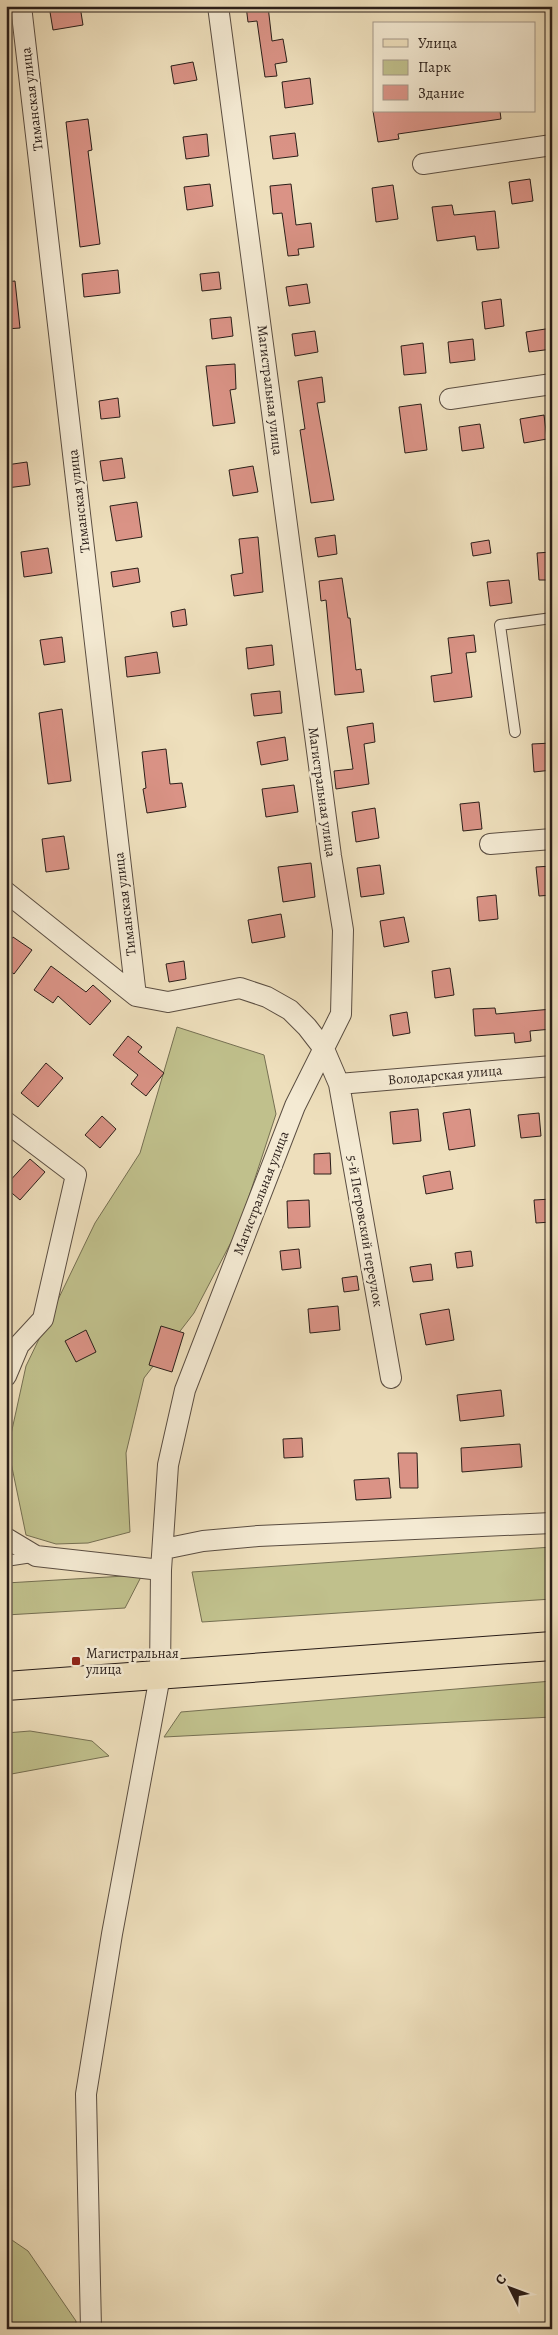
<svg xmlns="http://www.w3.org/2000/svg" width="558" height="2335" viewBox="0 0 558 2335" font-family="Alegreya,serif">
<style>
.green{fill:#c0c08c;stroke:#756f52}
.building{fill:#da9386;stroke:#2a1e19}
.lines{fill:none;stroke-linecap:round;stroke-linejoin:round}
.service-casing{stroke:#5b4e42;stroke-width:12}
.minor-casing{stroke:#5b4e42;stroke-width:22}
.primary-casing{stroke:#2a1e19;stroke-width:30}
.service{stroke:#f4ead3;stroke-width:10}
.minor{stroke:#f4ead3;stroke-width:20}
.primary{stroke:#eedfbc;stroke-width:28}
.poi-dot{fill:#8f2418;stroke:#f4ead3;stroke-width:2}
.labels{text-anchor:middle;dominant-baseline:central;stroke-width:5;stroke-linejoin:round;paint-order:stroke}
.street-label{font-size:14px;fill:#2a1e19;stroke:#f4ead3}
.poi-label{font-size:14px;fill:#2a1e19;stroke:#f4ead3;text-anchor:start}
</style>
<rect width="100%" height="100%" fill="#eedfbc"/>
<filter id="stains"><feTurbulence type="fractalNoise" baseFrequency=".004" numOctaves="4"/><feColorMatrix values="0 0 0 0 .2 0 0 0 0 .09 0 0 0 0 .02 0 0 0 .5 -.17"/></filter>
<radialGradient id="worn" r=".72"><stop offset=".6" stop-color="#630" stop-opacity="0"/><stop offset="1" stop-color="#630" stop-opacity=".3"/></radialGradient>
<!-- green -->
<path class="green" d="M177,1027l87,28 12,59 -37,113 -45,86 -50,65 -18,75 4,79 -42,11 -32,1 -30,-9 -18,-87 18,-82 69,-143 45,-70z
M552,1547v52l-350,23 -10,-50z
M142,1575l-17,33 -119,7v-32z
M552,1681v36l-388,20 17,-25z
M30,1731l62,10 17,15 -103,19v-42z
M6,2236l22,15 48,70v8h-70z"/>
<!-- building -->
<path class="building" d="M49,6h31l3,19 -30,5z
M246,6h22l4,35 11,-2 4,23 -12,2 2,12 -12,1 -8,-56 -9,1z
M193,62l4,18 -23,4 -3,-18z
M310,78l3,26 -28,4 -3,-26z
M373,111h127l1,8 -103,15 1,5 -21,3z
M88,119l4,31 -4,1 12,93 -20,3 -14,-125z
M295,133l3,23 -25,3 -3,-23z
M207,134l2,22 -23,3 -3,-22z
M530,179l3,22 -21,3 -3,-22z
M210,184l3,22 -26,4 -3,-23z
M291,184l5,41 15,-2 3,24 -16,2 1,6 -11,1 -6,-43 -9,1 -3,-28z
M393,185l5,34 -22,3 -4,-34z
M452,205l2,10 41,-4 4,37 -22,2 -2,-14 -38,5 -5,-34z
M118,270l2,23 -36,4 -2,-23z
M219,272l2,17 -19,2 -2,-17z
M15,281l5,47 -14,1v-47z
M307,284l3,19 -21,3 -3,-19z
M501,299l3,27 -19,3 -3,-27z
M231,317l2,19 -21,3 -2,-20z
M552,328v21l-23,3 -3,-20z
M315,331l3,21 -23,4 -3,-22z
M473,339l2,21 -25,3 -2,-21z
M423,343l3,30 -22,2 -3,-29z
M235,364l1,25 -6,1 5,33 -22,3 -7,-60z
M322,377l3,25 -8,1 17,97 -23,3 -11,-73 5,-1 -7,-48z
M118,398l2,19 -19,2 -2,-18z
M421,404l6,46 -22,3 -6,-46z
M544,415l3,24 -23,4 -4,-24z
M480,424l4,24 -22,3 -3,-24z
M122,458l3,20 -22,3 -3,-20z
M27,462l3,23 -23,3 -1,-23z
M253,466l5,26 -25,4 -4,-26z
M137,502l5,35 -26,4 -6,-35z
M335,535l2,19 -19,3 -3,-19z
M258,537l5,55 -29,4 -3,-21 12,-2 -4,-34z
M489,540l2,13 -18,3 -2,-13z
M48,548l4,25 -28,4 -3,-25z
M552,552v28h-13l-2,-27z
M138,568l2,14 -27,5 -2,-15z
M342,578l6,40h2l6,52 5,-1 3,23 -29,3 -9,-95 -5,1 -2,-20z
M509,580l3,23 -22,3 -3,-24z
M185,609l2,16 -14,2 -2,-15z
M474,635l2,17 -10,1 6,44 -38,5 -3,-26 21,-3 -4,-35z
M62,637l3,25 -21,3 -4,-25z
M272,645l2,20 -26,4 -2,-21z
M157,652l3,21 -33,4 -2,-20z
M280,691l2,22 -28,3 -3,-22z
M62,709l9,72 -23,3 -9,-71z
M373,723l2,19 -11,2 5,40 -33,5 -2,-18 19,-2 -6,-42z
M285,737l3,23 -27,5 -4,-23z
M552,743v27l-18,2 -2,-28z
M166,749l4,35 12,-1 4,24 -39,6 -4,-24 3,-1 -4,-36z
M294,785l4,27 -32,5 -4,-28z
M479,802l3,27 -19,2 -3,-27z
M375,808l4,30 -23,4 -4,-30z
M64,836l5,33 -23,3 -4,-33z
M311,863l4,34 -32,5 -5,-35z
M380,865l4,29 -23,3 -4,-29z
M552,866v29l-13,1 -3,-29z
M496,895l2,24 -19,2 -2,-24z
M281,914l4,23 -33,6 -4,-23z
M404,917l5,25 -25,5 -4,-26z
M13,937l19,13 -18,24 -8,-6v-22z
M184,961l2,18 -17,3 -3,-18z
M51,966l35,26 7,-7 18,16 -21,24 -32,-29 -5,7 -19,-13z
M450,968l4,27 -19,3 -3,-27z
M495,1008l1,6 56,-5v20l-22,2 1,10 -16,2 -1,-10 -39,3 -2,-27z
M407,1012l3,21 -17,3 -3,-21z
M128,1036l14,11 -4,5 26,21 -18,23 -15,-12 7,-9 -25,-20z
M46,1063l17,15 -25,29 -17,-14z
M418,1109l3,32 -28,3 -3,-32z
M470,1109l5,37 -26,4 -6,-37z
M539,1113l2,23 -20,2 -3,-23z
M102,1116l14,13 -16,19 -15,-13z
M330,1153l1,21h-17v-20z
M30,1159l15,13 -25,28 -14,-12v-3z
M450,1171l3,18 -27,5 -3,-18z
M552,1199v23l-16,1 -2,-23z
M309,1200l1,27 -22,1 -1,-27z
M299,1249l2,19 -19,2 -2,-19z
M471,1251l2,15 -16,2 -2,-15z
M431,1264l2,16 -20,2 -3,-15z
M357,1276l2,14 -15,2 -2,-14z
M338,1306l2,24 -30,3 -2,-24z
M449,1309l5,31 -28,5 -6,-31z
M161,1326l23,7 -12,39 -23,-7z
M86,1330l10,22 -20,10 -11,-21z
M501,1390l3,26 -44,5 -3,-26z
M302,1438l1,19 -19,1 -1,-19z
M520,1444l2,23 -60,5 -1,-24z
M398,1453h19l1,35h-18z
M389,1478l2,20 -35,2 -2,-20z"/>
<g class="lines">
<!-- service casing -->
<g class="service-casing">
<path id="service" d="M515,732l-15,-107 52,-7
M6,1561l26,-4"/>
</g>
<!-- minor casing -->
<g class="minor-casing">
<path id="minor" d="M21,6l115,990
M423,164l129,-19
M450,399l102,-15
M490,844l62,-5
M6,892l130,104 32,6 72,-14 27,9 23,13 17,17 17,22 15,35 52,294
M339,1084l213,-18
M6,1122l70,53 -33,144 -24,26 -13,31
M6,1538l30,18 125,14
M164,1549l39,-8 55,-5 294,-13
M91,2329l-5,-235 26,-160 48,-258 1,-106 7,-105 17,-75 110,-284 46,-92 2,-84 -12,-74 -113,-850"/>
</g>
<!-- primary casing -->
<g class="primary-casing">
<path id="primary" d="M6,1686l546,-40"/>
</g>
<!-- service -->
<use href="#service" class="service"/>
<!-- minor -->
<use href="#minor" class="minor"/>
<!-- primary -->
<use href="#primary" class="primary"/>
</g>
<!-- markers -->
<rect class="poi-dot" x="71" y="1656" width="10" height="10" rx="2.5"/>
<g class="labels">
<!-- street labels -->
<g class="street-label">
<text transform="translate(32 99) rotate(-97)">Тиманская улица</text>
<text transform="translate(270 390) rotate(83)">Магистральная улица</text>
<text transform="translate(79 501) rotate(-97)">Тиманская улица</text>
<text transform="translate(322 792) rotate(82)">Магистральная улица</text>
<text transform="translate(125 904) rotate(-97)">Тиманская улица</text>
<text transform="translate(445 1075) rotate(-5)">Володарская улица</text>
<text transform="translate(261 1193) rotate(-69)">Магистральная улица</text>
<text transform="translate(365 1231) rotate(80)">5-й Петровский переулок</text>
</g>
<!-- poi labels -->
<g class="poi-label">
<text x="86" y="1653">Магистральная<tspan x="86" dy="16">улица</tspan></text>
</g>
</g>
<!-- margin -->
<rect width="558" height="2335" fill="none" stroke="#eedfbc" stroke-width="25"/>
<rect x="8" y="8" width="543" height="2320" fill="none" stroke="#2a1e19" stroke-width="2.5"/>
<rect x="12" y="12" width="533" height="2310" fill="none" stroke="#2a1e19"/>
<!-- legend -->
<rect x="373" y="22" width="162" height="90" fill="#f4ead3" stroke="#a39889"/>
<rect x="383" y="39" width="25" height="8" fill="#eedfbc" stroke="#a39889"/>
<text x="418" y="48" font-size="15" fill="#2a1e19">Улица</text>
<rect x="383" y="60" width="25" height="15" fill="#c0c08c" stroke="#a39889"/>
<text x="418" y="72" font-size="15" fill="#2a1e19">Парк</text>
<rect x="383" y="85" width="25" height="15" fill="#da9386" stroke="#a39889"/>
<text x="418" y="98" font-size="15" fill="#2a1e19">Здание</text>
<!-- north arrow -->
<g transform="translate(510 2288) rotate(312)" stroke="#f4ead3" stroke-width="4" paint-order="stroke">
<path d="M0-4L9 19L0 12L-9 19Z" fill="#2a1e19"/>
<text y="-8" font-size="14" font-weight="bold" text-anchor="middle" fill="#2a1e19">С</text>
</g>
<rect width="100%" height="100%" filter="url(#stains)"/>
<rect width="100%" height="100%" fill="url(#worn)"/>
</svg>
